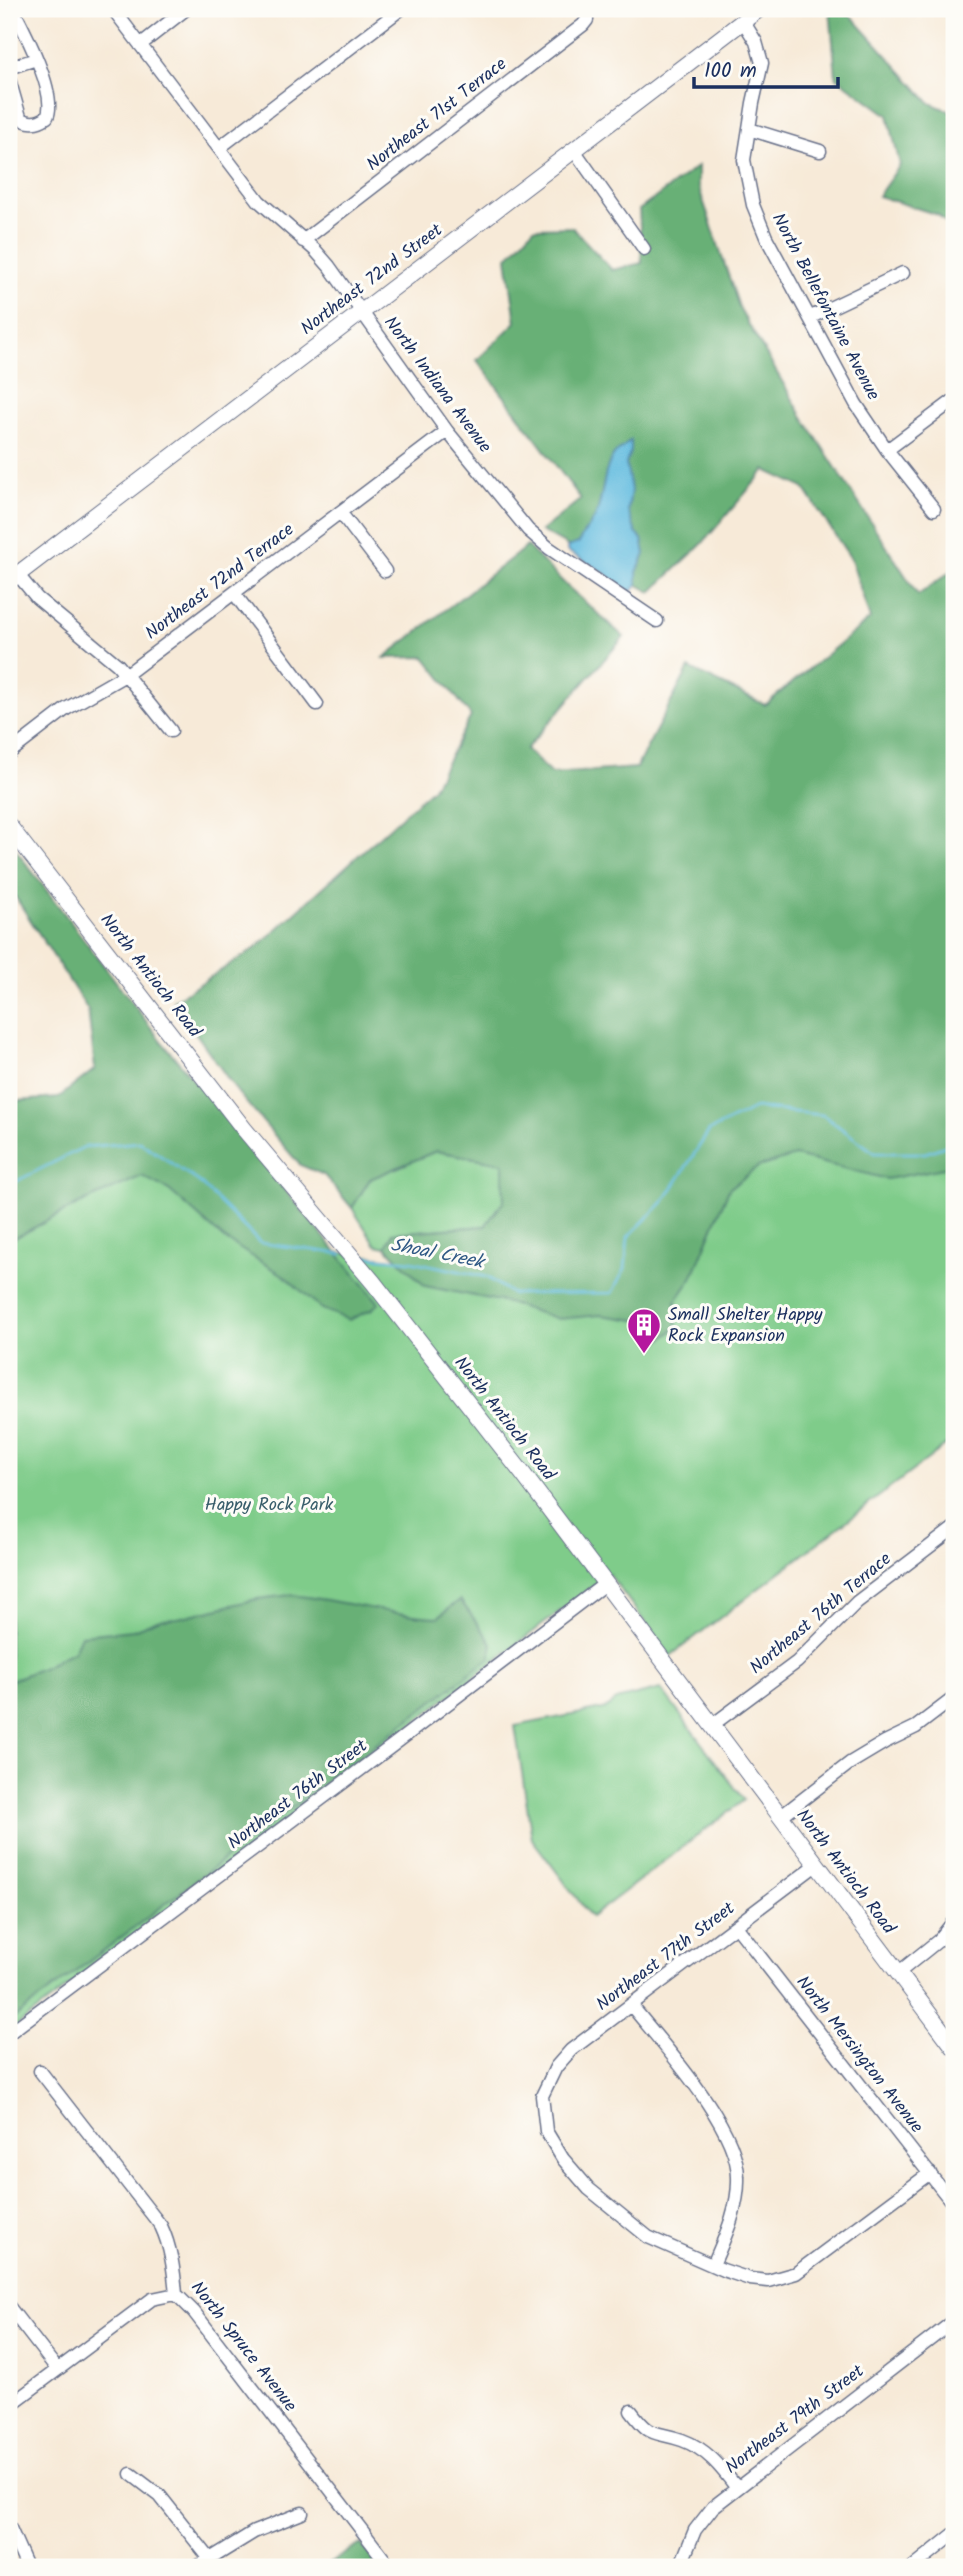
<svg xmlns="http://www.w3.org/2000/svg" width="963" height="2576" viewBox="0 0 963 2576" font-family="Kalam,sans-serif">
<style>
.green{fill:#7fcc8a;stroke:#4d7e74;stroke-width:2}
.forest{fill:#67b076;stroke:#41706a;stroke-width:2}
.water{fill:#61bbdf;stroke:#3e759e;stroke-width:2}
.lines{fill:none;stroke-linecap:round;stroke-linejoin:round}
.stream{stroke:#61bbdf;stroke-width:2.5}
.street-casing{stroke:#687089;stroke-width:15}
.secondary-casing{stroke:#687089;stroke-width:18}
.street{stroke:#fff;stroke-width:12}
.secondary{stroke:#fff;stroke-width:16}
.labels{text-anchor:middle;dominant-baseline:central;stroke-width:6;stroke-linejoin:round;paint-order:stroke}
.street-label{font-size:18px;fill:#1b2f5e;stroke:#fdfcf7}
.poi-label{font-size:18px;fill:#1b2f5e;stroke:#fdfcf7;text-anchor:start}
.park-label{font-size:18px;fill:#395e6b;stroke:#fdfcf7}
.water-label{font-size:19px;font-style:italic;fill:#305985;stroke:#fdfcf7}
</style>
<rect width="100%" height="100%" fill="#fdfcf7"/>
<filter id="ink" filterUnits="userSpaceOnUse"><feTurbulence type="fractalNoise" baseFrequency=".0143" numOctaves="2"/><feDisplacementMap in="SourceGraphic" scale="14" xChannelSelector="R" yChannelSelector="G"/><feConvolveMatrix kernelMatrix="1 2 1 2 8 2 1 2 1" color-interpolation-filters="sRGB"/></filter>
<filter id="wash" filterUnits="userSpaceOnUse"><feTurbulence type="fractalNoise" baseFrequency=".00686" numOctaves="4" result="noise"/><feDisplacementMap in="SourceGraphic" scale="28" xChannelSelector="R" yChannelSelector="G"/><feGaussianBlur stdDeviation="1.57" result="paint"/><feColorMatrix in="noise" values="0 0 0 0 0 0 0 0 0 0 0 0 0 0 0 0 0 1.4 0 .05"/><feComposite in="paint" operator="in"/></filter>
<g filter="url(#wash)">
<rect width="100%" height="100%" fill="#f7ead8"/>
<!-- green -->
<path class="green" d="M709,1131l245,12v296l-284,217 -61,-82 -600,458v-847l131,-43 120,101 151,18z
M436,1151l67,12 1,38 -19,25 -92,7 -7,14 -10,-2 -24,-37 18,-29z
M661,1689l83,111 -153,117 -59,-78 -17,-113 92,-18 9,-8z"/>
<!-- forest -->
<path class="forest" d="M830,9h12l13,11 75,83 24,10v117l-16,-15 -60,-19 22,-31 -12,-50 -52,-38z
M698,166v19l42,125 63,107 115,178 36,-26v597l-67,13 -92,-23 -37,11 -29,22 -37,89 -16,23 1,26 -17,14 -24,-21 -36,-5 -41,4 -55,-17 -79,-16 -39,-39 7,-14 92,-7 19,-25 -1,-38 -67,-12 -66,28 -18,29 -28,-33 -24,-10 -62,-72 -65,-92 83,-53 177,-160 38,-72 -46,-59 -41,1 143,-112 40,40 57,51 -98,112 25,25 85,-6 53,-100 76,37 105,-86 -19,-60 -47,-71 -39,-18 -64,75 -50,47 -110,-61 40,-32 -104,-139 39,-38 -9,-64 27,-30 38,-1 40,43 30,-7 -3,-53z
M9,841l153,201 217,261 -8,7 -22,10 -27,-11 -39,-34 -59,-36 -55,-49 -27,-14 -65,29 -68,36v-137l6,-3 43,-3 37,-29 -7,-59 -79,-123z
M291,1595c50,5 97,20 147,22l22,-17 32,43 -2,15 -481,364v-341l33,-13 32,-17 7,-16 52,-5 27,-11 18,-1 79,-19z
M361,2544l19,23h-58z"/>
<!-- water -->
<path class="water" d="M631,440v11l-5,12 5,27 -3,21 8,22 6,6 3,15 -8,18v14l-6,6 -11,-5 -17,-15 -36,-21v-4l12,-4c2,-10 13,-18 17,-28 7,-16 7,-47 18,-60 5,-6 12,-9 17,-15z"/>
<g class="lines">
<!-- stream -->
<path class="stream" d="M9,1185l75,-38 56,-5 58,39 62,62 82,11
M359,1256l52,5 76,16 25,17 100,-1 13,-24 3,-32 36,-36 45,-70 46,-23 68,7 52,38h50l29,-10"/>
</g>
</g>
<g filter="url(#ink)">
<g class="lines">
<!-- street casing -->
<g class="street-casing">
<path id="street" d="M113,9l146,192 56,49 14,16 118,165 81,99 21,18 108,73
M743,21l13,21 6,21 -9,40 -9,57 9,45 13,32 90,167 31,46 47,59
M140,45l46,-36
M9,68l27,-9
M9,79l11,38c8,8 18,6 27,0 11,-22 -23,-87 -34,-108
M749,129l71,22
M219,148l182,-139
M574,150l70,99
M303,241l280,-216 4,-5v-11
M811,317l92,-44
M887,450l67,-50
M340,512l45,59
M18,575l19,23 81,67 53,66
M234,593l83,111
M9,753l57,-44 61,-35 320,-243
M711,1726l86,-64 60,-60 97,-74
M780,1817l70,-54 35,-21 31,-15 38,-29
M816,1865l-245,185 -15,17 -14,29 4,35 17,28 26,30 59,48 75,33 27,9 18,2 28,-8 134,-100
M736,1926l218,279
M898,1973l41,-33 15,-19
M631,2005c32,40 107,121 107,172 1,31 -13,60 -25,88
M9,2033l383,-287 214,-163
M40,2071l121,155c10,21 13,45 15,68l18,18 196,255
M9,2307l48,62
M9,2406l143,-107 24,-5
M631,2411c21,28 22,19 51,29 25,9 39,27 54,47
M131,2474l29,22 50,63
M9,2526l18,41
M197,2567l57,-35 48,-19
M680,2567l15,-37 18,-23 241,-186
M913,2567l41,-33"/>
</g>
<!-- secondary casing -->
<g class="secondary-casing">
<path id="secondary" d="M9,581l750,-572
M9,826l235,303 129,153 150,192 431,573"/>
</g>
<!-- street -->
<use href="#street" class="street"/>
<!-- secondary -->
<use href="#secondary" class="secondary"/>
</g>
</g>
<!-- icons -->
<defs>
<g id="building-pin" transform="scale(1.75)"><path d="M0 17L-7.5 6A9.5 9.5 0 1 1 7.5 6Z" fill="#b5179e" stroke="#fdfcf7"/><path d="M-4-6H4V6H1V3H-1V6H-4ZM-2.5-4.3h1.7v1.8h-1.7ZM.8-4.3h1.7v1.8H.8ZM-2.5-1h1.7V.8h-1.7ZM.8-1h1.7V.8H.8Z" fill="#fff"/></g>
</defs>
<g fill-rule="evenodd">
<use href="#building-pin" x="644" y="1325"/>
</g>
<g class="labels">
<!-- street labels -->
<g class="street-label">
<text transform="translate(437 115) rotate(-38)">Northeast 71st Terrace</text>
<text transform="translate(372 280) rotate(-37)">Northeast 72nd Street</text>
<text transform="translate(825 307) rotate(62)">North Bellefontaine Avenue</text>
<text transform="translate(437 385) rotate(53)">North Indiana Avenue</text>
<text transform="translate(220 582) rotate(-37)">Northeast 72nd Terrace</text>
<text transform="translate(150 976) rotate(52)">North Antioch Road</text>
<text transform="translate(504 1419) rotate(52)">North Antioch Road</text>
<text transform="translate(821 1614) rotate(-40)">Northeast 76th Terrace</text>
<text transform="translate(298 1795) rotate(-37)">Northeast 76th Street</text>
<text transform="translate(845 1872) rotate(53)">North Antioch Road</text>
<text transform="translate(666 1957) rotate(-37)">Northeast 77th Street</text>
<text transform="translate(859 2055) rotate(52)">North Mersington Avenue</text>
<text transform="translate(243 2347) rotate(52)">North Spruce Avenue</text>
<text transform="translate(795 2420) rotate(-37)">Northeast 79th Street</text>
</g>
<!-- poi labels -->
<g class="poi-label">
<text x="668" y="1315">Small Shelter Happy<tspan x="668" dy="21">Rock Expansion</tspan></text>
</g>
<!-- park labels -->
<g class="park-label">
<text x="269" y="1505">Happy Rock Park</text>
</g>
<!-- water labels -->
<g class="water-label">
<text transform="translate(437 1254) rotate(11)">Shoal Creek</text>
</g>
</g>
<!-- margin -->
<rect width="963" height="2576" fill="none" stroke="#fdfcf7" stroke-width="35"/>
<!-- scale -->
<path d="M694 77v10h144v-10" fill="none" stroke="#1b2f5e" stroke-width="3.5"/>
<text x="704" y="77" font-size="21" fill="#1b2f5e" stroke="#fdfcf7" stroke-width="5" paint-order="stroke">100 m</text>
</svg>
